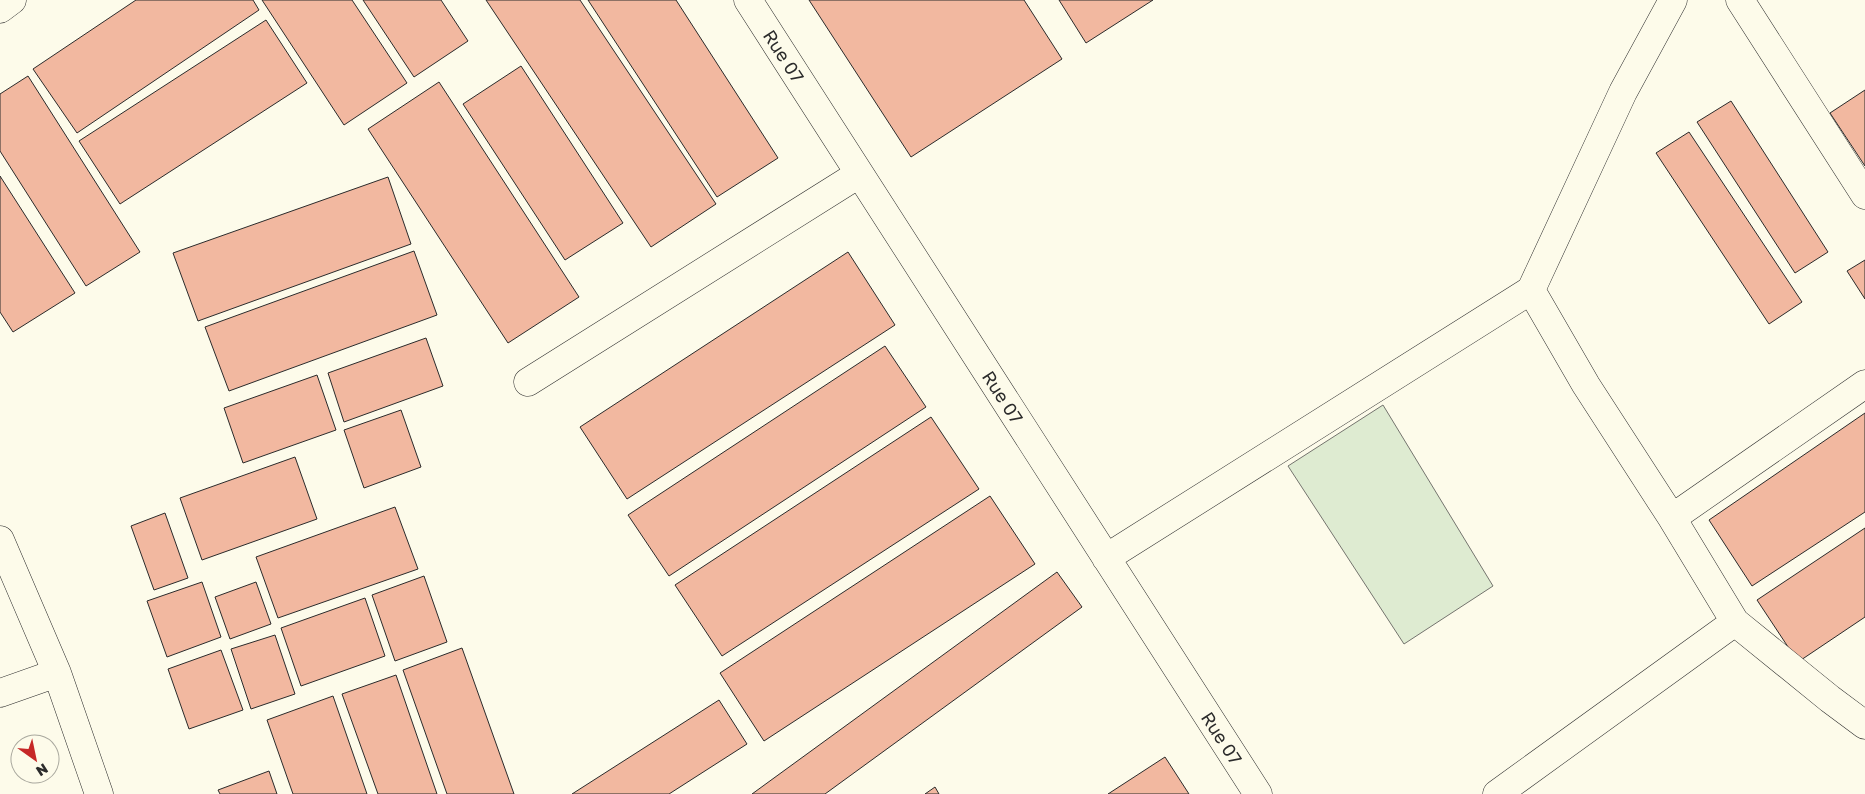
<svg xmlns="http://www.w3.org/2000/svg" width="1865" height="794" viewBox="0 0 1865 794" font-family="'Golos Text',sans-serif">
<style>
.green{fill:#deebd1;stroke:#74746e}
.building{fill:#f2b8a0;stroke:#2b2b2b}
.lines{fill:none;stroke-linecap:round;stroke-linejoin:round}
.minor-casing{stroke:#2b2b2b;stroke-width:29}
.minor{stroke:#fdfbea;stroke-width:28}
.labels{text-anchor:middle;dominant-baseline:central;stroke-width:4;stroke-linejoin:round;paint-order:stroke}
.street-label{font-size:18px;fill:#2b2b2b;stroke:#fdfbea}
</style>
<rect width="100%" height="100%" fill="#fdfbea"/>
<!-- green -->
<path class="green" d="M1383,405l110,181 -89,58 -116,-178z"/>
<!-- building -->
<path class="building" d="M136,0h117l6,10 -182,123 -44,-64z
M262,0h90l55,83 -63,42z
M363,0h78l27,41 -54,36z
M486,0h94l136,204 -65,43z
M588,0h88l102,158 -61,39z
M809,0h215l38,59 -151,98z
M1059,0h94l-67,43z
M266,20l41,63 -187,121 -41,-63z
M521,66l102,157 -58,37 -102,-156z
M28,76l112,176 -54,34 -86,-135v-57z
M439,82l140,215 -71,46 -140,-214z
M1865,90v76l-35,-53z
M1731,101l97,151 -33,21 -98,-151z
M1689,132l113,170 -33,22 -113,-171z
M0,176l75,117 -62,39 -13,-20z
M388,177l23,67 -213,77 -25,-68z
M414,251l23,64 -208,76 -24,-64z
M848,252l47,73 -268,174 -47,-72z
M1865,260v39l-18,-28z
M426,338l17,48 -99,36 -16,-49z
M885,346l41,61 -257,169 -41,-61z
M317,375l19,55 -93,33 -19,-55z
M401,410l20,57 -57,21 -20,-58z
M1865,413v99l-113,74 -43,-66z
M931,417l48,72 -257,167 -47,-71z
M295,457l22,62 -115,41 -22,-62z
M990,496l45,68 -271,177 -44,-68z
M395,507l23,62 -140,49 -22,-61z
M165,513l23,65 -34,12 -23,-64z
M1865,528v89l-67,45 -41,-62z
M1057,572l25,35 -257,187h-73z
M424,576l23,66 -52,19 -23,-66z
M202,582l19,55 -54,20 -20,-56z
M256,582l15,42 -41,15 -15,-42z
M365,598l20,58 -84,30 -20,-58z
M275,635l20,59 -44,15 -20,-60z
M462,648l52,146h-67l-44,-124z
M221,650l22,60 -54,19 -21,-60z
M396,675l41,119h-59l-36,-100z
M333,696l34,98h-74l-26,-74z
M719,700l28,44 -78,50h-97z
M1165,757l24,37h-81z
M269,771l8,23h-57l-2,-4z
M935,787l4,7h-14z"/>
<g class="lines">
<!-- minor casing -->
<g class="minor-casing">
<path id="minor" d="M748,0l510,794
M1740,0l125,195
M0,9l12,-9
M1531,290l55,95 86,133 63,104 95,77 35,26
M528,382l331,-208
M1672,518l193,-134
M0,540l57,133 42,121
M1106,558l425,-268 92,-198 50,-92
M0,693l57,-20
M1497,794l238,-172"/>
</g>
<!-- minor -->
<use href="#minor" class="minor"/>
</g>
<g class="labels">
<!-- street labels -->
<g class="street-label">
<text transform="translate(784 56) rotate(57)">Rue 07</text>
<text transform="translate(1003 397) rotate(57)">Rue 07</text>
<text transform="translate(1222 738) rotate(57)">Rue 07</text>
</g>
</g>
<!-- north arrow -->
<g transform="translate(35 759) rotate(147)"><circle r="24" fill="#fdfbea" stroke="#a9a89e"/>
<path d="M0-4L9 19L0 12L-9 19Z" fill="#c62828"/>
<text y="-8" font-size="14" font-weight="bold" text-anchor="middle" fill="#2b2b2b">N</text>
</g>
</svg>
